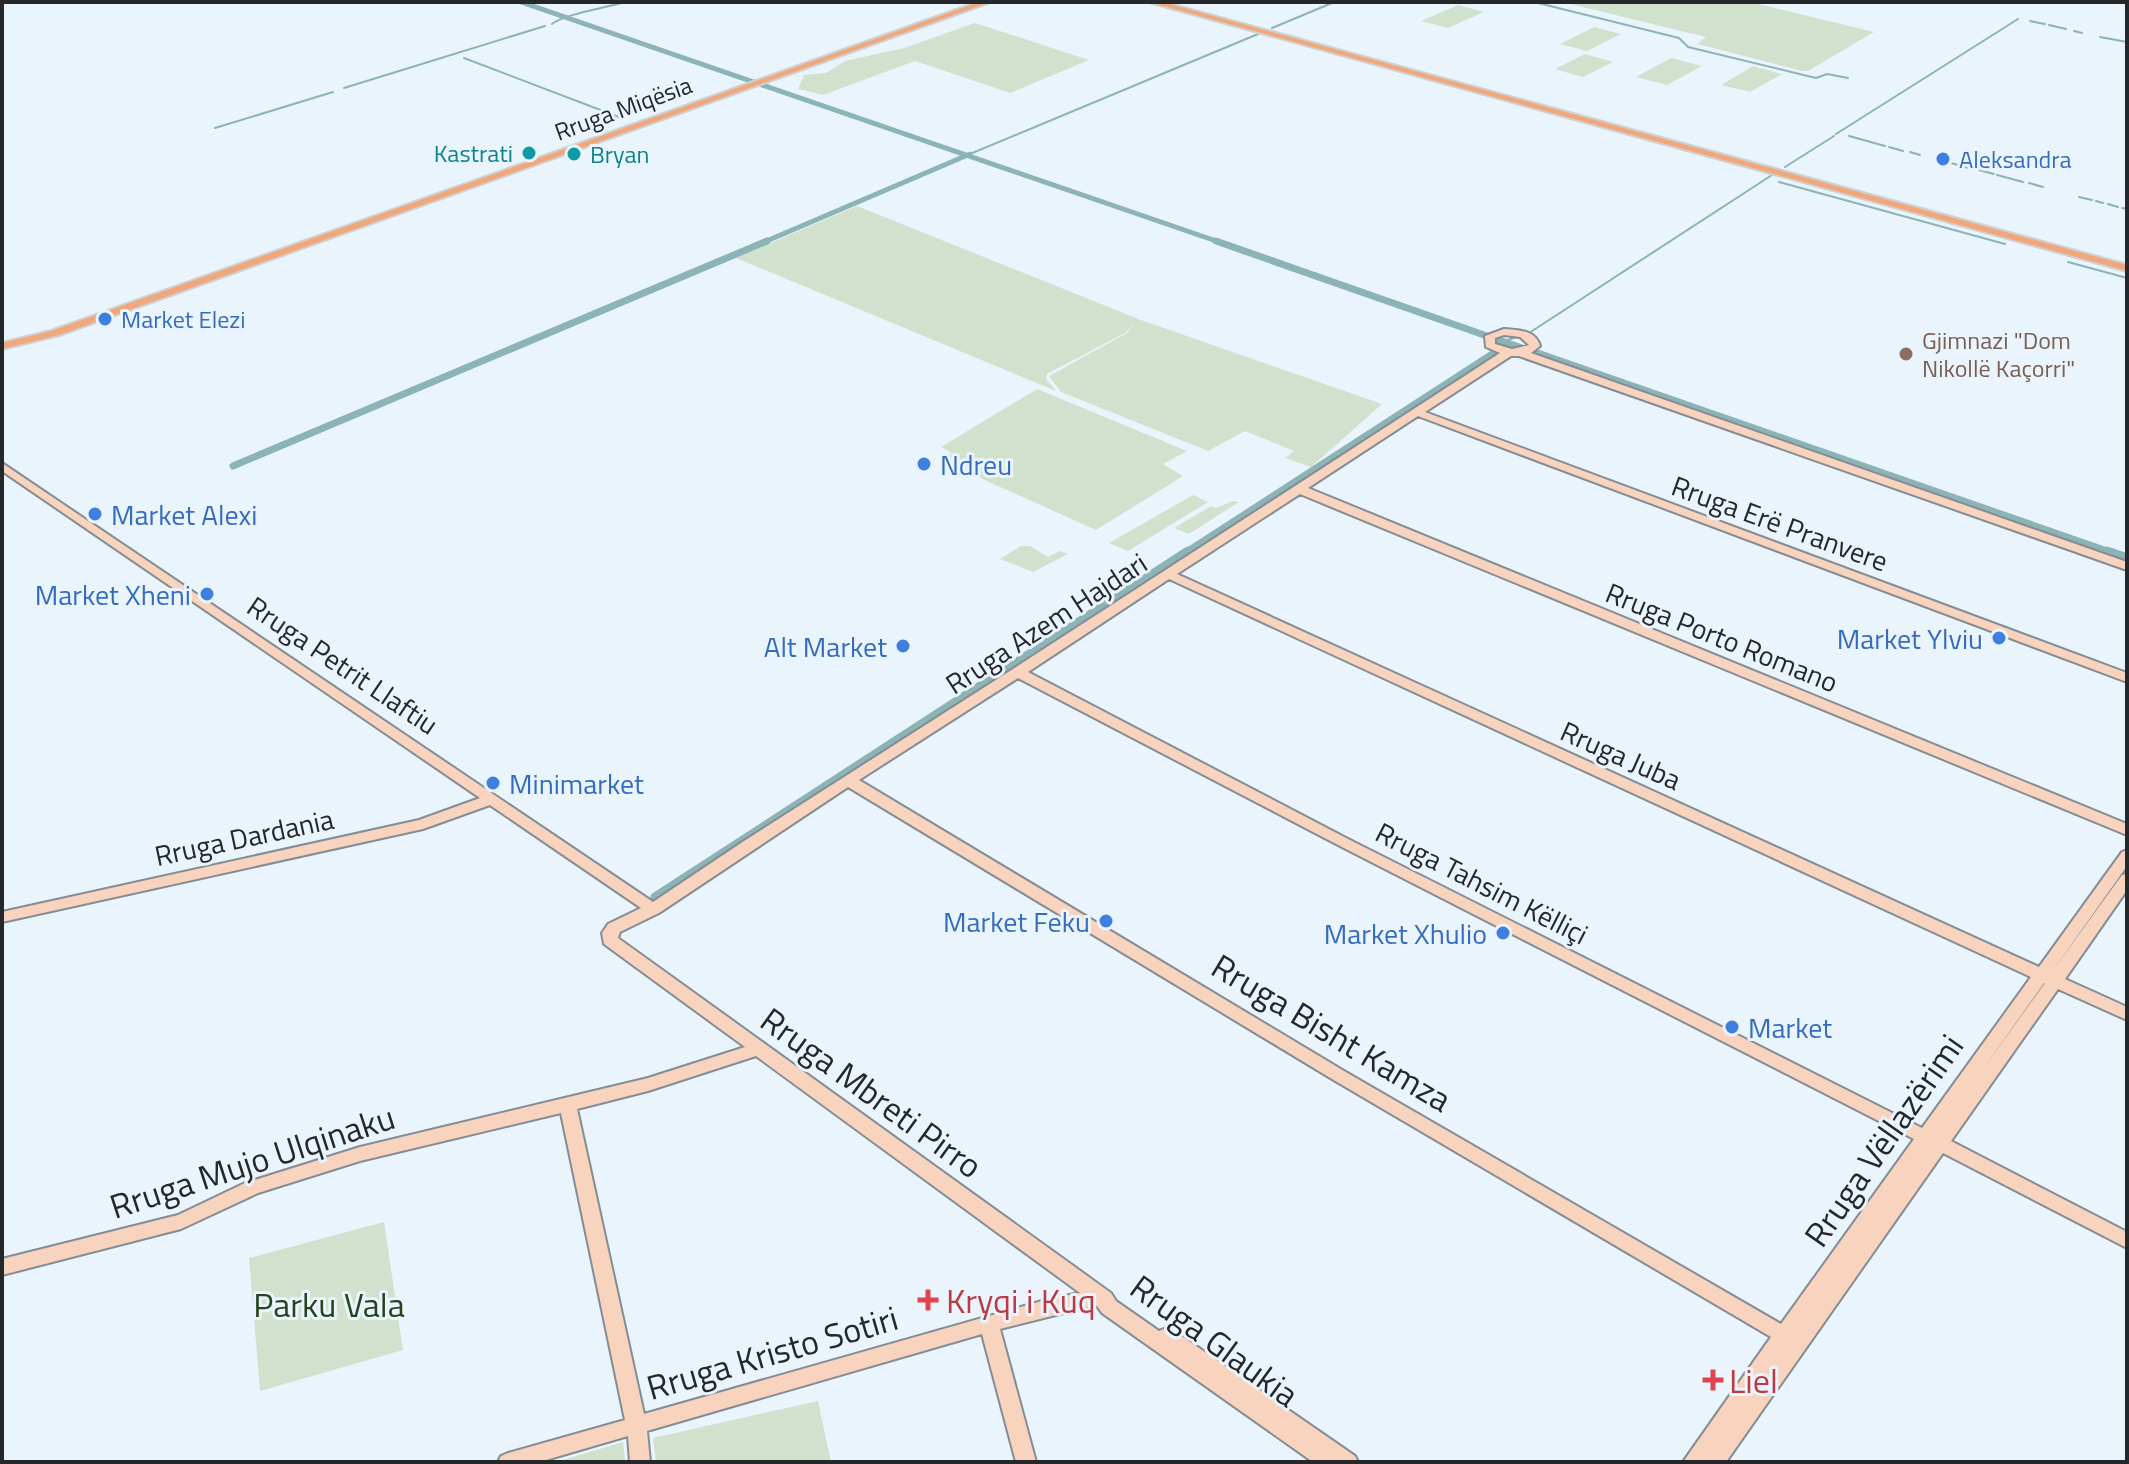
<svg xmlns="http://www.w3.org/2000/svg" width="2129" height="1464" viewBox="0 0 2129 1464" font-family="'Titillium Web',sans-serif">
<style>
.green{fill:#d2e1cd}
.lines{fill:none;stroke-linecap:round;stroke-linejoin:round}
.stream{stroke:#8cb4b6;stroke-width:2}
.canal-far2{stroke:#8cb4b6;stroke-width:5}
.canal-far1{stroke:#8cb4b6;stroke-width:7}
.canal{stroke:#8cb4b6;stroke-width:9}
.secondary-casing{stroke:#848d95;stroke-width:4}
.primary-casing{stroke:#cfd0d0;stroke-width:4}
.secondary{fill:#f8d3bd;fill-rule:evenodd}
.primary{fill:#f1a77b;fill-rule:evenodd}
.culture-dot{fill:#0f9aa8;stroke:#eaf4fd;stroke-width:3}
.shop-dot{fill:#3f7fe0;stroke:#eaf4fd;stroke-width:3}
.education-dot{fill:#8d6e63;stroke:#eaf4fd;stroke-width:3}
.health-dot{fill:#e0444e;stroke:#eaf4fd;stroke-width:3}
.labels{text-anchor:middle;dominant-baseline:central;stroke-width:6;stroke-linejoin:round;paint-order:stroke}
.far-street-label{font-size:24px;fill:#25282b;stroke:#eaf4fd}
.far-culture-label{font-size:24px;fill:#0d838f;stroke:#eaf4fd;text-anchor:end}
.far-shop-label{font-size:24px;fill:#366cbe;stroke:#eaf4fd;text-anchor:start}
.far-education-label{font-size:24px;fill:#785e54;stroke:#eaf4fd;text-anchor:start}
.shop-label{font-size:28px;fill:#366cbe;stroke:#eaf4fd;text-anchor:end}
.street-label{font-size:28px;fill:#25282b;stroke:#eaf4fd}
.near-street-label{font-size:34px;fill:#25282b;stroke:#eaf4fd}
.near-health-label{font-size:34px;fill:#be3a42;stroke:#eaf4fd;text-anchor:start}
.near-park-label{font-size:34px;fill:#25431c;stroke:#eaf4fd}
</style>
<rect width="100%" height="100%" fill="#eaf4fd"/>
<!-- green -->
<path class="green" d="M1562,2h188l124,30 -66,39h-6l-105,-27 9,-7z
M1458,5l26,7 -36,16 -27,-7z
M975,23l114,37 -79,33 -95,-32 -92,34 -25,-6 6,-14 22,-2 19,-12 59,-13z
M1594,27l27,7 -34,17 -27,-7z
M1585,54l28,8 -30,15 -28,-8z
M1671,58l31,8 -35,19 -31,-8z
M1753,66l29,8 -32,18 -29,-7z
M857,206l284,114 241,84 -71,63 -26,-9 9,-7 -49,-20 -37,20 -147,-59 -12,-16 78,-43 8,-10 -10,10 -78,41 -1,5 10,12 -320,-133z
M1037,389l150,62 -24,13 20,12 -87,54 -156,-70 12,-7 -11,-6z
M1193,495l15,7 -80,49 -19,-8z
M1233,501l6,1 -50,32 -15,-6 37,-22 5,2z
M1021,546h9l18,11 12,-6 8,3 -35,18 -33,-13z
M384,1222l19,128 -143,41 -11,-133z
M818,1401l13,61h-175l-3,-24z
M623,1442l2,20h-69z"/>
<g class="lines">
<!-- stream -->
<path class="stream" d="M1534,2l145,36 9,9 128,31 11,-4 21,4
M2030,21l15,3
M552,24c12,-10 54,-16 73,-22
M2049,25l17,4
M1272,28l60,-25
M2074,31l8,2
M2100,37l27,5
M464,58l160,61
M344,88l201,-62
M215,128l118,-36
M1836,134l182,-115
M1849,136l36,10
M1889,147l14,4
M1910,152l10,3
M970,154l288,-120
M1951,163l21,6
M1785,167l49,-31
M1975,169l19,5
M1997,175l26,7
M1779,182l226,62
M2029,183l14,4
M2079,197l13,3
M2096,201l7,2
M2108,204l10,3
M2122,208l5,1
M2068,262l59,16
M1529,333l243,-158
M1501,342l19,-6"/>
<!-- canal-far2 -->
<path class="canal-far2" d="M521,2l701,241
M762,243l208,-89"/>
<!-- canal-far1 -->
<path class="canal-far1" d="M1216,241l271,95
M1493,338l32,11
M1532,351l581,202
M233,466l534,-225
M1185,553l312,-202"/>
<!-- canal -->
<path class="canal" d="M2107,551l20,7
M655,897l533,-346"/>
<!-- secondary casing -->
<g class="secondary-casing">
<path id="secondary" d="M1504,329c14,1 32,1 36,17l-9,7 596,209v8l-608,-214h-8l-86,56 702,261v9l-709,-266 -110,72 819,336v11l-827,-341 -123,80 862,393 83,-115 5,-2v16l-76,107 71,-98 5,-1v16l-62,89 62,28v13l-69,-31 -107,152 176,91v16l-184,-95 -217,309h-43l88,-125 -439,-258 -484,-292 -189,126 -39,19 -2,6 493,355 5,8 43,30 7,-3 7,2 182,126 3,6h-45l-211,-149 -5,-7h-5l-92,23 36,133h-20l-34,-128 -335,97 3,31h-20l-2,-26 -89,26h-41l3,-6 7,-3 117,-33 -64,-307 -201,48 -102,32 -77,36 -179,46v-16l176,-44 67,-32 115,-36 288,-69 97,-31 -141,-103 -2,-11 6,-9 33,-16 -151,-103 -67,24 -421,93v-10l417,-92 61,-22 -478,-327v-8l651,439 88,-59 272,-174 487,-316 -14,-6 -1,-11zM1504,335l16,2 9,8 -17,4 -17,-5v-6zM1169,579l862,398 -109,151 -574,-289 -320,-167zM1018,678l320,167 576,294 -133,185 -437,-253 -485,-291zM2044,983h1l-64,89zM756,1056l324,237 -31,6 -405,115 -67,-305 71,-18z"/>
</g>
<!-- primary casing -->
<g class="primary-casing">
<path id="primary" d="M979,2h11l-931,333 -57,14v-6l49,-12z
M1149,2h13l965,263v6z"/>
</g>
<!-- secondary -->
<use href="#secondary" class="secondary"/>
<!-- primary -->
<use href="#primary" class="primary"/>
</g>
<!-- markers -->
<g class="culture-dot">
<circle cx="529" cy="153" r="8"/>
<circle cx="574" cy="154" r="8"/>
</g>
<g class="shop-dot">
<circle cx="1943" cy="159" r="8"/>
<circle cx="105" cy="319" r="8"/>
<circle cx="924" cy="464" r="8"/>
<circle cx="95" cy="514" r="8"/>
<circle cx="207" cy="594" r="8"/>
<circle cx="1999" cy="638" r="8"/>
<circle cx="903" cy="646" r="8"/>
<circle cx="493" cy="783" r="8"/>
<circle cx="1106" cy="921" r="8"/>
<circle cx="1503" cy="933" r="8"/>
<circle cx="1732" cy="1027" r="8"/>
</g>
<circle class="education-dot" cx="1906" cy="354" r="8"/>
<g class="health-dot">
<path d="M924 1288h8v8h8v8h-8v8h-8v-8h-8v-8h8z"/>
<path d="M1709 1368h8v8h8v8h-8v8h-8v-8h-8v-8h8z"/>
</g>
<g class="labels">
<!-- far-street labels -->
<g class="far-street-label">
<text transform="translate(623 108) rotate(-20)">Rruga Miqësia</text>
</g>
<!-- far-culture labels -->
<g class="far-culture-label">
<text x="513" y="153">Kastrati</text>
<text x="590" y="154" text-anchor="start">Bryan</text>
</g>
<!-- far-shop labels -->
<g class="far-shop-label">
<text x="1959" y="159">Aleksandra</text>
<text x="121" y="319">Market Elezi</text>
</g>
<!-- far-education labels -->
<g class="far-education-label">
<text x="1922" y="340">Gjimnazi "Dom<tspan x="1922" dy="28">Nikollë Kaçorri"</tspan></text>
</g>
<!-- shop labels -->
<g class="shop-label">
<text x="940" y="464" text-anchor="start">Ndreu</text>
<text x="111" y="514" text-anchor="start">Market Alexi</text>
<text x="191" y="594">Market Xheni</text>
<text x="1983" y="638">Market Ylviu</text>
<text x="887" y="646">Alt Market</text>
<text x="509" y="783" text-anchor="start">Minimarket</text>
<text x="1090" y="921">Market Feku</text>
<text x="1487" y="933">Market Xhulio</text>
<text x="1748" y="1027" text-anchor="start">Market</text>
</g>
<!-- street labels -->
<g class="street-label">
<text transform="translate(1780 523) rotate(20)">Rruga Erë Pranvere</text>
<text transform="translate(1046 623) rotate(-33)">Rruga Azem Hajdari</text>
<text transform="translate(1722 637) rotate(22)">Rruga Porto Romano</text>
<text transform="translate(343 665) rotate(34)">Rruga Petrit Llaftiu</text>
<text transform="translate(1621 755) rotate(24)">Rruga Juba</text>
<text transform="translate(244 837) rotate(-12)">Rruga Dardania</text>
<text transform="translate(1482 883) rotate(27)">Rruga Tahsim Këlliçi</text>
</g>
<!-- near-street labels -->
<g class="near-street-label">
<text transform="translate(1332 1032) rotate(31)">Rruga Bisht Kamza</text>
<text transform="translate(872 1092) rotate(36)">Rruga Mbreti Pirro</text>
<text transform="translate(1883 1140) rotate(-55)">Rruga Vëllazërimi</text>
<text transform="translate(252 1161) rotate(-18)">Rruga Mujo Ulqinaku</text>
<text transform="translate(1215 1340) rotate(36)">Rruga Glaukia</text>
<text transform="translate(772 1352) rotate(-16)">Rruga Kristo Sotiri</text>
</g>
<!-- near-health labels -->
<g class="near-health-label">
<text x="946" y="1300">Kryqi i Kuq</text>
<text x="1729" y="1380">Liel</text>
</g>
<!-- near-park labels -->
<g class="near-park-label">
<text x="329" y="1304">Parku Vala</text>
</g>
</g>
<!-- border -->
<rect width="2129" height="1464" fill="none" stroke="#25282b" stroke-width="8"/>
</svg>
